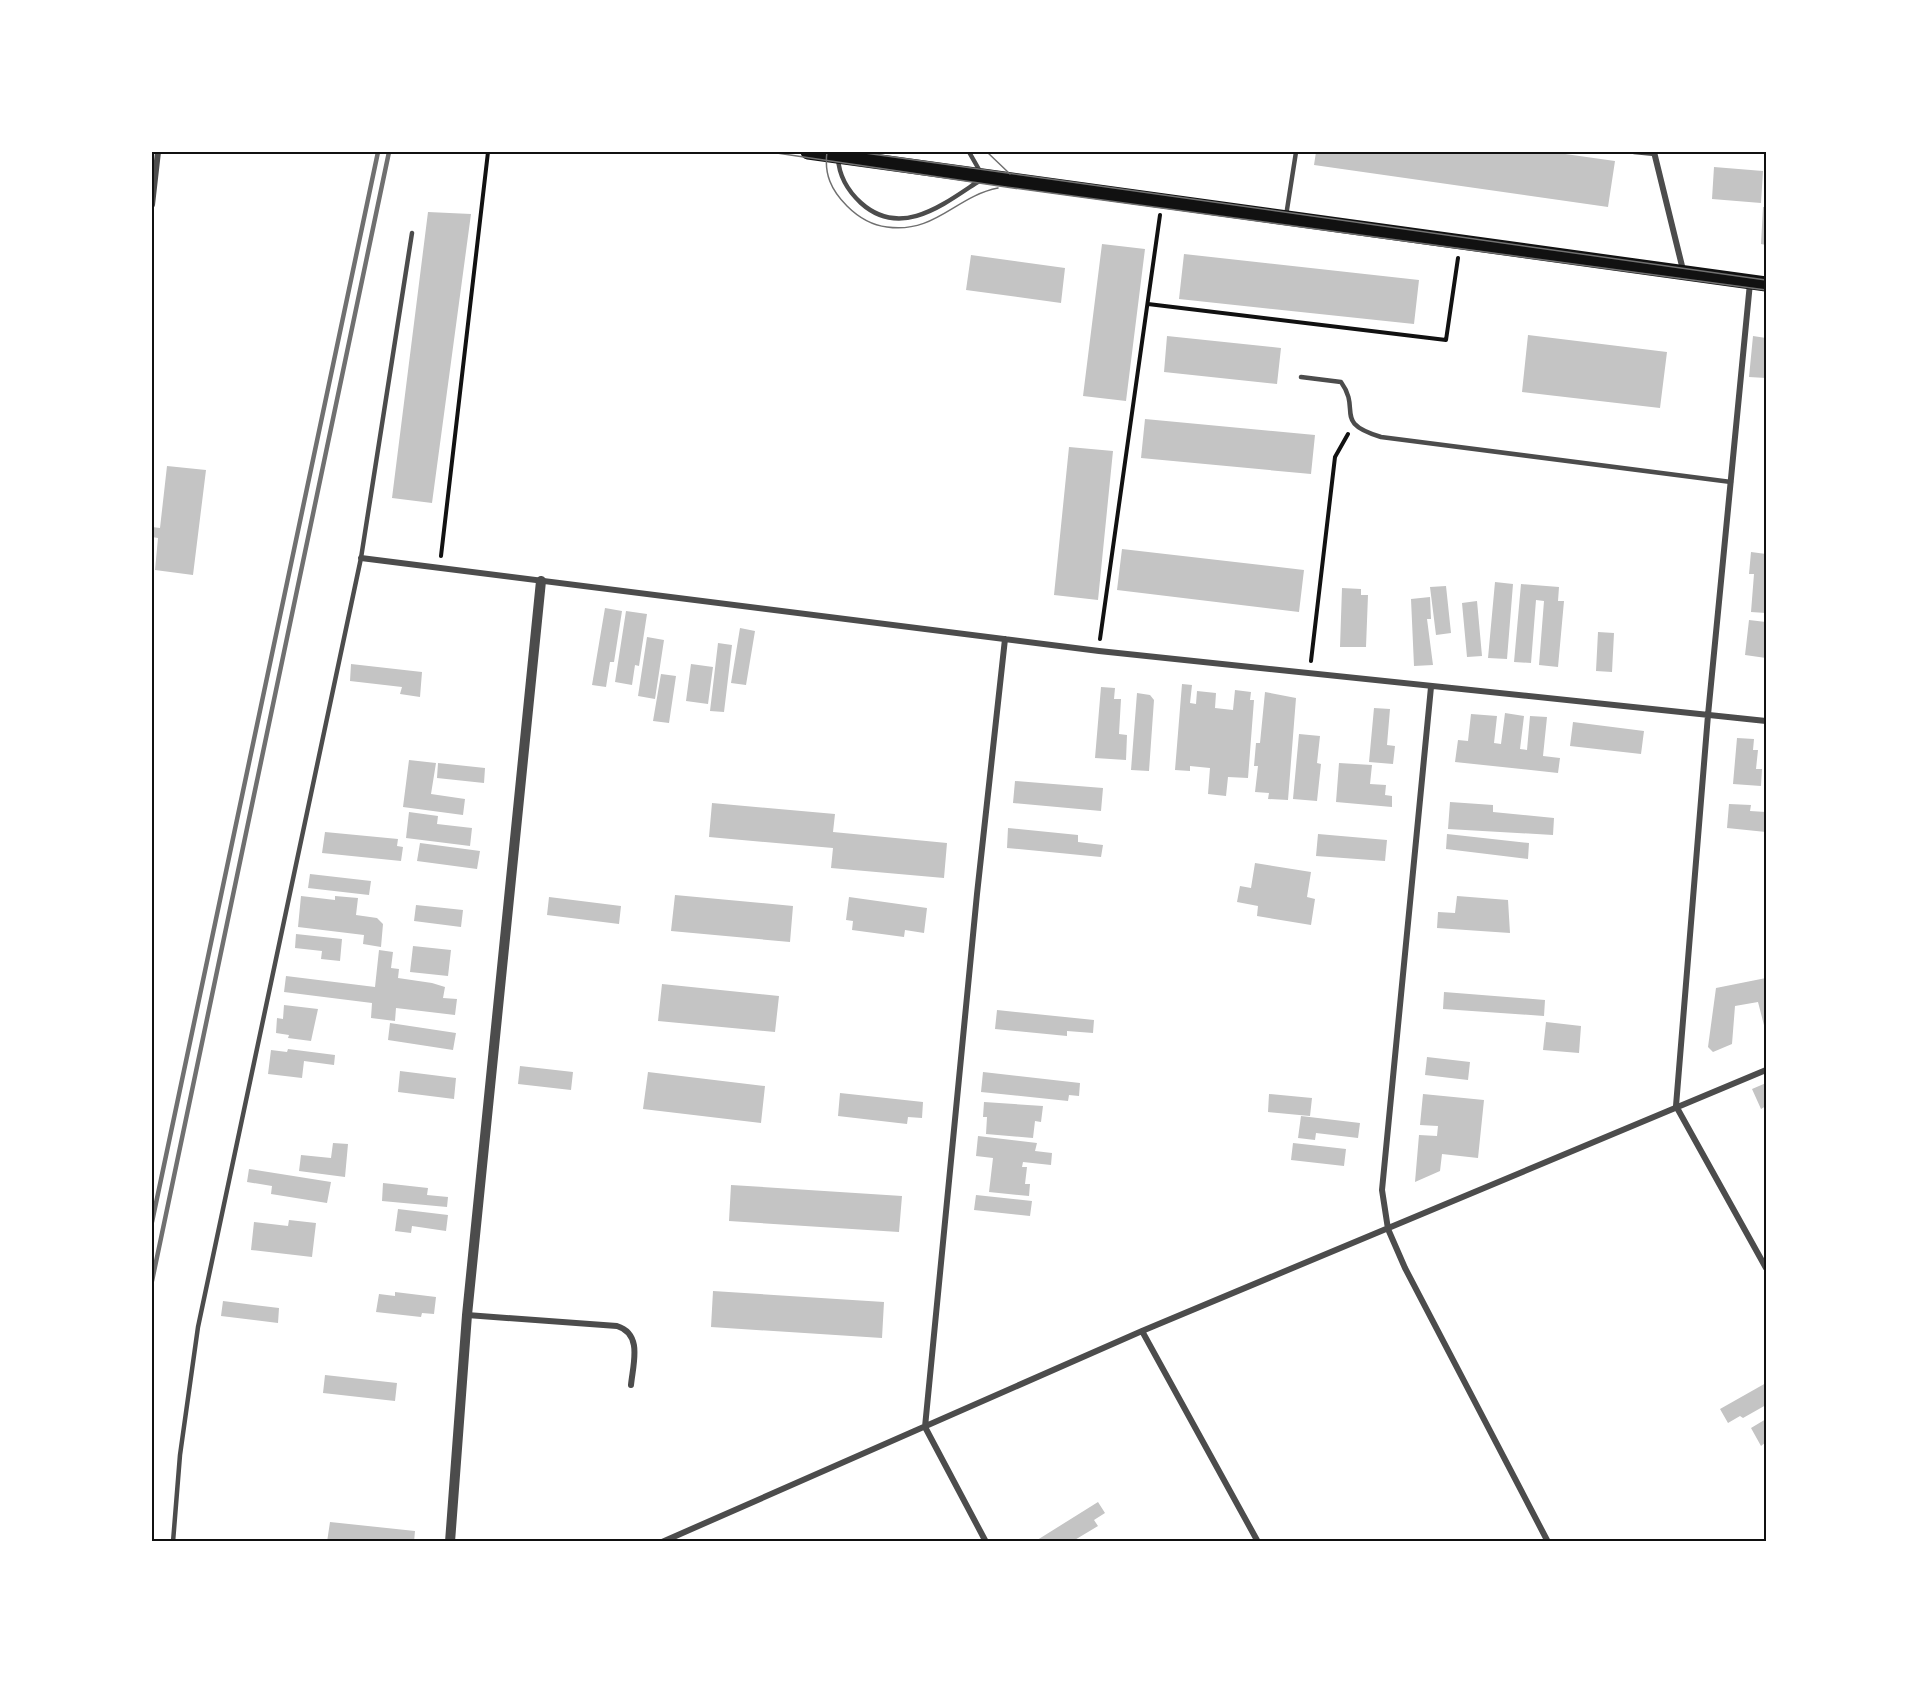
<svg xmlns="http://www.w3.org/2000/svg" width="1918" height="1693" viewBox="0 0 1918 1693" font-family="'Noto Sans',sans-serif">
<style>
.building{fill:#c4c4c4}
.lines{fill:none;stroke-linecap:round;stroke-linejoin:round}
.path{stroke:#111;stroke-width:4}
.service{stroke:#4c4c4c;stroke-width:4.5}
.minor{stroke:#4c4c4c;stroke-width:6}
.tertiary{stroke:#4c4c4c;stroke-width:10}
.primary{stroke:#111;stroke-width:15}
.tram{stroke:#707070;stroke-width:1.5}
.rail{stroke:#707070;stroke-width:4.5}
.neatline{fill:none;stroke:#111;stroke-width:2}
</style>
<rect width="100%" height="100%" fill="#fff"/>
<!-- building -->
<path class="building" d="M1316,152h235l64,9 -7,46 -294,-42z
M1714,167l49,4 -2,32 -49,-4z
M1763,207h3v38l-5,-1z
M428,212l43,2 -39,289 -40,-5z
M1102,244l43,5 -19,152 -43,-5z
M1184,254l235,26 -5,44 -235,-25z
M971,255l94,13 -4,35 -95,-13z
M1528,335l139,17 -7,56 -138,-16z
M1167,336l114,12 -4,36 -113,-12z
M1753,336l13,2v40l-17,-1z
M1145,419l170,16 -4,39 -170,-16z
M1069,447l44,4 -15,149 -44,-5z
M167,466l39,4 -13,105 -38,-5 3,-32 -6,-1v-10l8,1z
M1122,549l182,21 -5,42 -182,-22z
M1751,552l15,2v59l-15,-1 3,-38h-5z
M1495,582l18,2 -6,75 -19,-1z
M1521,584l38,3 -1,14h6l-6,66 -19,-2 5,-64 -8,-1 -5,63 -17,-1z
M1446,586l5,47 -15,2 -6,-48z
M1342,588l19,1v6h7l-2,52h-26z
M1430,597l1,22h-4l6,46 -19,1 -3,-67z
M1477,601l5,55 -15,1 -5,-54z
M605,608l17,3 -8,51h-4l-4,25 -14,-2z
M626,611l21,3 -8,52 -4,-1 -3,20 -17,-3z
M1749,620l17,2v36l-21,-3z
M740,628l15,3 -9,54 -15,-2z
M1598,632l16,1 -2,39 -16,-1z
M647,637l17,3 -9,59 -17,-3z
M718,643l14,2 -8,67 -14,-1z
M351,664l71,8 -2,25 -20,-3 2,-7 -52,-6z
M691,664l22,3 -5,37 -22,-3z
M661,674l15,2 -7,47 -16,-2z
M1182,684l10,1 -2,18 6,1 1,-13 19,2 -1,15 18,2 2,-20 16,2 -1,8h4l-6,78 -20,-1 -2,19 -18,-2 2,-26 -20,-2v5l-15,-1z
M1101,687l14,1 -1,11h7l-2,35 8,1 -1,25 -31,-2z
M1265,692l31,6 -8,102 -20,-1 1,-6 -14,-1 3,-26h-4l2,-23h4z
M1137,693l13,2 4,5 -5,71 -18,-1z
M1374,708l16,1 -3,36 8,1 -2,18 -24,-2z
M1505,713l19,3 -4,33 7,1 3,-34 17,1 -4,39 17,2 -2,15 -103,-11 3,-22 10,1 3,-27 26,2 -3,27 7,1z
M1573,722l71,9 -3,23 -71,-8z
M1299,734l21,2 -3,27 4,1 -4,37 -24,-2z
M1737,738l17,1 -1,11h5l-2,19h6l-1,17 -28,-2z
M409,760l27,3 -5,31 34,5 -2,16 -60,-8z
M438,763l47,5 -1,15 -47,-5z
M1339,763l33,2 -2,19 16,1 -1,10 7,1v11l-56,-5z
M1015,781l88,7 -2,23 -88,-8z
M1450,802l43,3v7l61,6 -1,17 -105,-6z
M712,803l123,11 -2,18 114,11 -3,35 -113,-10 2,-20 -124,-11z
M1729,804l22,1 -1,6 16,1v20l-39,-4z
M409,812l29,4 -1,8 35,4 -2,18 -64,-8z
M1008,828l70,7v7l25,3 -2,12 -94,-9z
M325,832l73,7 -1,7 6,1 -2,14 -79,-8z
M1318,834l69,6 -2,21 -69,-5z
M1447,834l82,9 -1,16 -82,-10z
M420,843l60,8 -3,18 -60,-8z
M1255,863l56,9 -4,25 8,2 -4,26 -54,-9 1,-10 -21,-4 3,-16 11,2z
M310,874l61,7 -2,14 -61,-7z
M675,895l118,11 -3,36 -119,-11z
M301,896l34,4v-4l23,2 -2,17 21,3 6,6 -2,23 -18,-3 1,-9 -66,-8z
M1457,896l51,4 2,33 -73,-5 1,-16 17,1z
M549,897l72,9 -2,18 -72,-9z
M849,897l78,11 -3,25 -19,-3 -1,7 -52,-7 1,-9 -7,-1z
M416,905l47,5 -2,17 -47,-6z
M296,934l46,5 -2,22 -19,-2 1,-8 -27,-3z
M413,946l38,4 -3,26 -38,-4z
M379,950l14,2 -2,16 8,1 -1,9 34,5 13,4 -2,11 14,1 -2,16 -59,-7 -1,13 -24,-3 1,-15 -88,-11 2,-16 89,11z
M1766,978v55l-8,-31 -23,4 -3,38 -19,8 -5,-5 8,-59z
M662,984l117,12 -4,36 -117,-11z
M1444,992l101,8 -1,16 -101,-7z
M284,1005l34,4 -7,32 -23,-3 1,-3 -13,-2 1,-15 6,1z
M997,1010l97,10 -1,13 -26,-2v5l-72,-7z
M1546,1022l35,4 -2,27 -36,-3z
M390,1023l66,10 -3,17 -65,-10z
M288,1049l47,6 -1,10 -30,-4 -2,17 -34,-4 3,-24 16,2z
M1427,1057l43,5 -2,18 -43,-5z
M520,1066l53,6 -2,18 -53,-6z
M400,1071l56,7 -2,21 -56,-7z
M648,1072l117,14 -4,37 -118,-14z
M983,1072l97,11 -1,13 -10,-1 -1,6 -87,-9z
M1766,1083v23l-5,3 -9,-20z
M840,1093l83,9 -1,16 -14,-1 -1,7 -69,-8z
M1269,1094l43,4 -2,18 -42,-4z
M1423,1094l61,6 -6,58 -36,-4 -2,17 -25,11 4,-47 18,1 1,-10 -18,-1z
M984,1102l59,4 -2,16 -6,-1 -2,17 -47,-4 1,-17h-4z
M1301,1116l59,7 -2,15 -42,-5 -1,7 -17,-2z
M978,1136l59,7 -2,8 17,2 -1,12 -28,-3 -1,5h5l-2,17h5l-1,12 -40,-4 4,-34 -17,-2z
M333,1143l15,1 -3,33 -46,-6 2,-16 30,3z
M1293,1143l53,6 -2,17 -53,-6z
M249,1169l82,13 -4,21 -56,-9 1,-8 -25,-4z
M383,1183l45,5 -1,7 21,2 -1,10 -65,-6z
M731,1185l171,11 -3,36 -170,-11z
M976,1195l56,6 -2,15 -56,-6z
M398,1209l50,6 -2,16 -34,-5 -1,7 -16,-2z
M289,1220l27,3 -4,34 -61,-7 3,-28 34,4z
M713,1291l171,11 -2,36 -171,-11z
M395,1292l41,5 -2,17 -12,-1 -1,4 -45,-5 3,-18 16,2z
M223,1301l56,7 -1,15 -57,-7z
M325,1375l72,8 -2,18 -72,-8z
M1766,1383v22l-23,13 -3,-2 -12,7 -8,-14z
M1766,1419v23l-5,4 -10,-18z
M1098,1502l7,11 -11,7 4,6 -25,15 -2,-2 -5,3h-32z
M330,1522l85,9 -1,11h-87z"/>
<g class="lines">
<!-- path -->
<path class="path" d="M1148,304l298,36 12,-82
M441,556l47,-404
M1100,639l60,-424
M1311,661l24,-204 13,-23"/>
<!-- service -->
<path class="service" d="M969,152l12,21
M1634,152l21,2
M838,158c1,18 10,33 23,45 40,36 83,1 118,-22
M1286,216l10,-64
M1301,377l40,5c21,29 -9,40 40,55l350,45
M173,1542l7,-87 18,-128 163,-769 51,-325"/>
<!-- minor -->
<path class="minor" d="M1654,152l29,118
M152,205l6,-53
M1750,283l-42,432 -32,391 90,162
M361,558l738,93 667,70
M1431,687l-49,503 6,39 17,39 143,274
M467,1315l150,11c26,8 16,38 14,59
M1142,1331l116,211
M662,1542l480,-211 624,-261
M986,1542l-61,-115 52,-533 28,-255"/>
<!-- tertiary -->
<path class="tertiary" d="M450,1542l17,-227 74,-734"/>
<!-- primary -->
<path class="primary" d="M808,152l958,132"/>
<!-- tram -->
<path class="tram" d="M770,152l236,35 760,103
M827,152c-3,22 4,38 20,54 11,11 23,19 40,21 48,7 69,-31 111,-39
M858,152l908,128
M987,152l23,22"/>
<!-- rail -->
<path class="rail" d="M152,1222l226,-1070
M152,1281l237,-1129"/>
</g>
<!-- border -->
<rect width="1918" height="1693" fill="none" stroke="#ffffff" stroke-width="306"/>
<rect x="153" y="153" width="1612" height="1387" class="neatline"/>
</svg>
